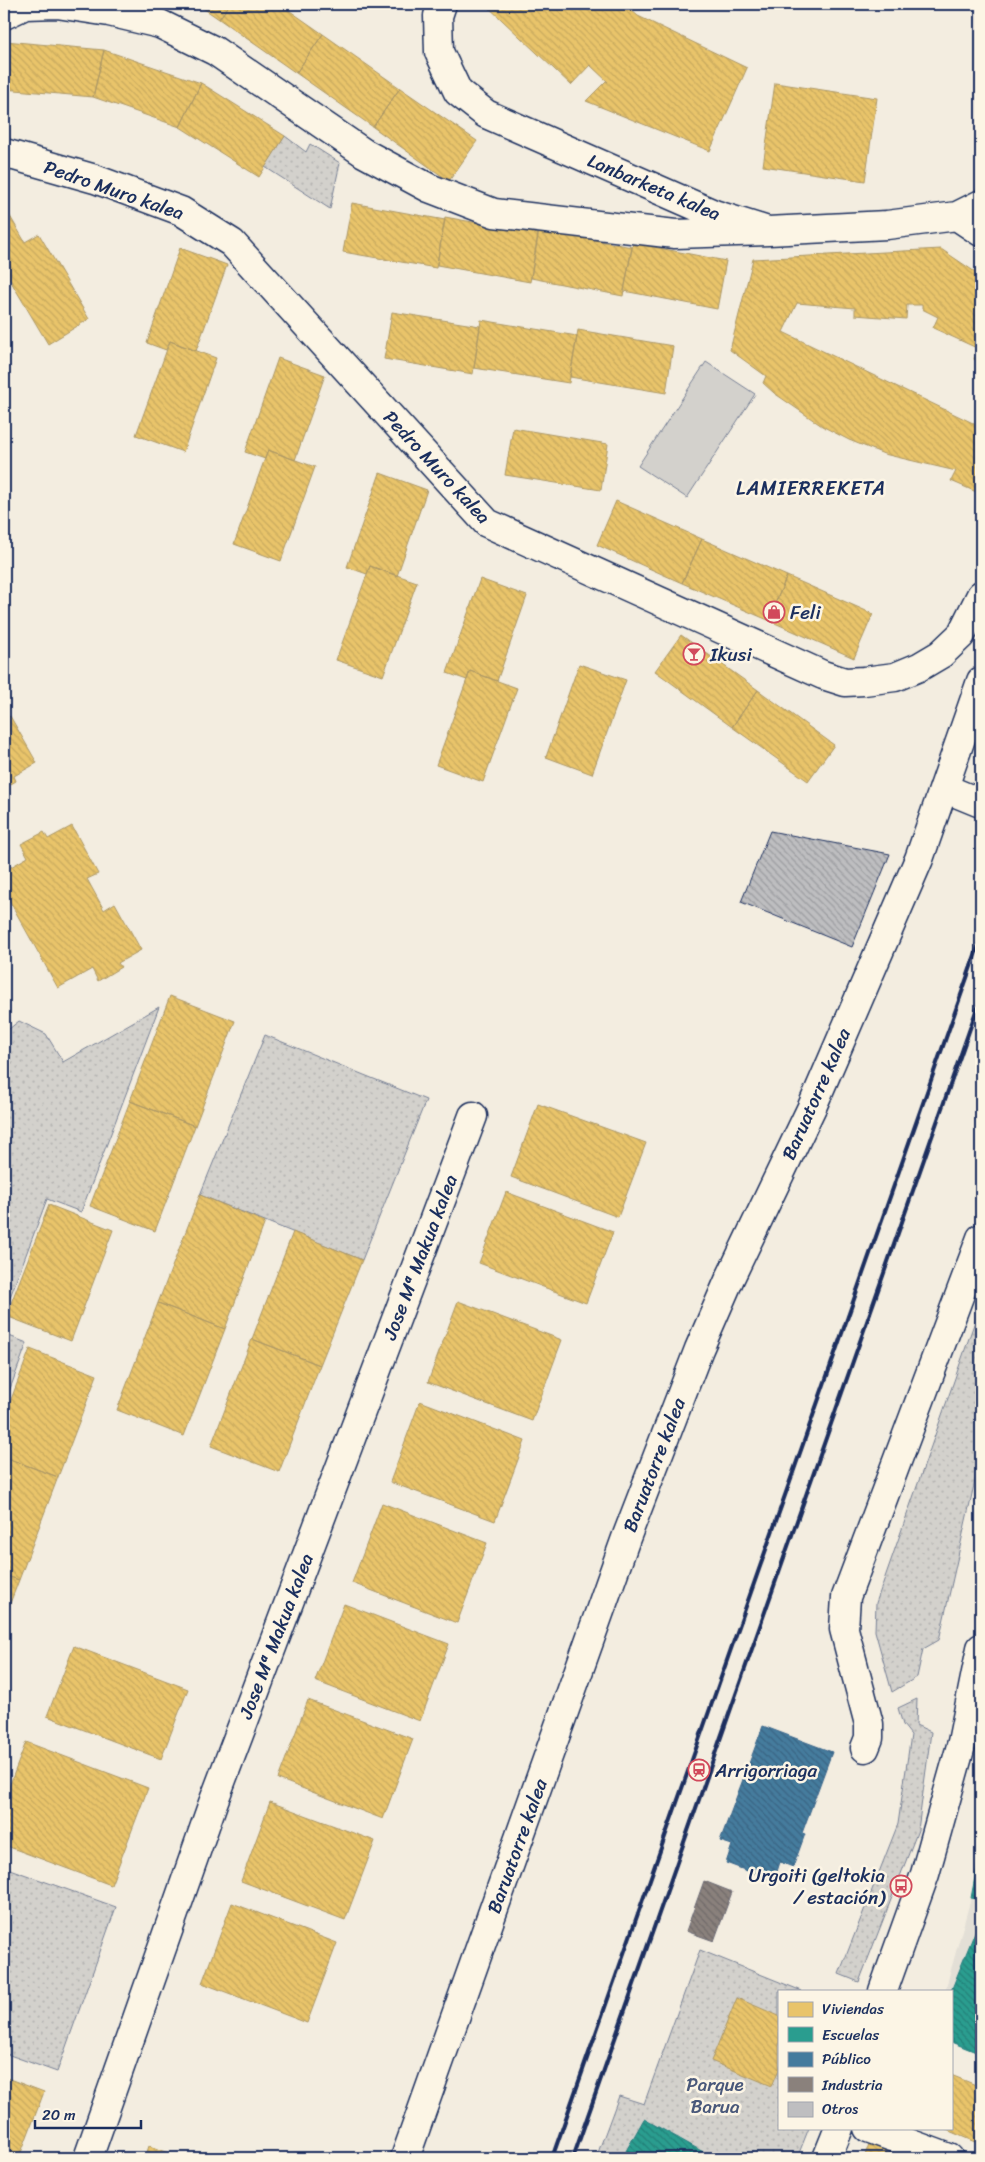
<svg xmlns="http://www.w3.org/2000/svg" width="985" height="2162" viewBox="0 0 985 2162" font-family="Sriracha,sans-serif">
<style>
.built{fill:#e3dfd6}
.grass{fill:url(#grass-dots);stroke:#778095}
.garden{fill:#d3d1cc;stroke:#778095}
.homes{fill:url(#homes-back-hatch);stroke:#ab9766}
.schools{fill:url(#schools-back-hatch);stroke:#267c80}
.public{fill:url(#public-back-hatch);stroke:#38648a}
.industry{fill:url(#industry-back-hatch);stroke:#696873}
.building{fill:url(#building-back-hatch);stroke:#1b2f5e}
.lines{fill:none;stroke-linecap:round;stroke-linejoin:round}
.minor-casing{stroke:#1b2f5e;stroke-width:31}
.major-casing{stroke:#1b2f5e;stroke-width:31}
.minor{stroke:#fcf5e5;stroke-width:28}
.major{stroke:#fcf5e5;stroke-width:28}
.rail{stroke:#1b2f5e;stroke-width:4}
.labels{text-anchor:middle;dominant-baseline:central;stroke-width:5;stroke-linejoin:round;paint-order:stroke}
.street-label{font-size:19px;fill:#1b2f5e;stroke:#fcf5e5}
.poi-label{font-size:19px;fill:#1b2f5e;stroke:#fcf5e5;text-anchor:start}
.park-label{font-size:19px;fill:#49587a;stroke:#fcf5e5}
.neighbourhood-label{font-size:20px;letter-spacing:1px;fill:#1b2f5e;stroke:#fcf5e5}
</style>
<defs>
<pattern id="grass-dots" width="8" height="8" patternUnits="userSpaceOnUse" patternTransform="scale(1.25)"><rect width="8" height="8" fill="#d3d1cc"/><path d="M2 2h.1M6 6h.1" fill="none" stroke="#b5b4b2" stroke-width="1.8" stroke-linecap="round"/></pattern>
<pattern id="homes-back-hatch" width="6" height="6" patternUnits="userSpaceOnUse" patternTransform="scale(1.25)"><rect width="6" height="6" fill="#e9c46a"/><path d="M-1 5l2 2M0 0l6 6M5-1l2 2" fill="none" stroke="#c7a95e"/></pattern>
<pattern id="schools-back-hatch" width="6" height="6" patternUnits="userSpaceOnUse" patternTransform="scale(1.25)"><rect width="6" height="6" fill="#2a9d8f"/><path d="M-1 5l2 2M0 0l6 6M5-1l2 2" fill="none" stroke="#238078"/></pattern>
<pattern id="public-back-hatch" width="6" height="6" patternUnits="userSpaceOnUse" patternTransform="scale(1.25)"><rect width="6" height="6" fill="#457b9d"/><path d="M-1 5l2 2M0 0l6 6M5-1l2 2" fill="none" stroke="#396583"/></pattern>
<pattern id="industry-back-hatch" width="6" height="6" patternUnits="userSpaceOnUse" patternTransform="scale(1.25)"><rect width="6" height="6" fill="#8a817c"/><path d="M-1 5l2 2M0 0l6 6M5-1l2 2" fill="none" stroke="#706a69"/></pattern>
<pattern id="building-back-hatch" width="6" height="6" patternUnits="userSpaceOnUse" patternTransform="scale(1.25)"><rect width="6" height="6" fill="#bebec0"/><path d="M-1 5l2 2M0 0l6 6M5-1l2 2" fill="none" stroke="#9a9b9f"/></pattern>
</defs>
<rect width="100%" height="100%" fill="#f3ede0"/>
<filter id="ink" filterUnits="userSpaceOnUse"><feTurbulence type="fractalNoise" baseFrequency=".02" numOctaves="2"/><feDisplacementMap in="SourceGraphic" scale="10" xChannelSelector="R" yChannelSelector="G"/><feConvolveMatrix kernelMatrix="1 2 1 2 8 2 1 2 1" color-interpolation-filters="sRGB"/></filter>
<g filter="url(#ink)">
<!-- built -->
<path class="built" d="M981,1846v208l-30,-12v-51h-6l26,-93z"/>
<!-- grass -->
<path class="grass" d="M285,136l21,16 4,-8 30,19 -10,46 -65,-42z
M159,1007l-78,205 -34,-13 -43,114v-280l15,-12 27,13 17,28z
M265,1035l161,65 -64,160 -162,-65z
M981,1304v150l-42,186 -16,9 -6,28 -25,15 -17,-61 1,-28z
M4,1334l23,9 -23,62z
M917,1699l-1,26 15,7 -13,98 -59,152 -20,-8 59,-150 13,-89 -8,-10 -5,-17z
M4,1867l112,40 -59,165 -53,-19z
M700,1950l102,41h-23v137h30l-12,30h-201l23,-62 25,8z"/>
<!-- garden -->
<path class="garden" d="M706,362l49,32 -68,104 -49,-32z"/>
<!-- homes -->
<path class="homes" d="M197,4h33l-11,15z
M230,4h50l43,30 -27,39 -77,-54z
M485,4h139l14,12 109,52 -37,83 -124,-50 20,-20 2,1 -18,-17 -19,20z
M323,34l77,54 -27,39 -77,-54z
M5,41l99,9 -11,47 -89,-8z
M104,50l97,33 -21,44 -87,-30z
M201,83l84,53 -26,41 -79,-50z
M775,83l102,15 -12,83 -102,-15z
M400,88l77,53 -28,40 -76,-54z
M352,203l93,17 -9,48 -93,-16z
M4,206l21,36 14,-8 50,85 -41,25 -44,-74z
M445,217l93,17 -8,48 -93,-17z
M539,230l93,17 -9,49 -92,-18z
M633,243l93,18 -9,48 -93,-18z
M180,248l47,17 -31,86 -26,-10 -4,9 -19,-7z
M941,249l40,27v87l-7,-4 5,-10 -46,-21 5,-11 -16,-8v-4h-15l-1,14 -51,-4v-7l-58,-5 -14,29 192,92 6,-14v84l-30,-13 5,-10 -72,-17 -35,-14 -27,-14 -48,-33 -11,-10 3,-7 -36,-26 23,-91z
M392,312l88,14 -7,48 -89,-15z
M481,320l96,16 -8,47 -95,-15z
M578,330l95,16 -7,47 -96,-16z
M170,341l46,17 -33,94 -47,-17z
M278,358l47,17 -30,85 -27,-10 -3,9 -20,-7z
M513,428l95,16 -7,46 -96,-15z
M268,450l47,17 -34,94 -47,-17z
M380,473l47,17 -30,86 -27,-10 -3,8 -20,-7z
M616,501l86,38 -20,44 -85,-38z
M702,539l85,37 -19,44 -86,-37z
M370,566l47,16 -34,94 -47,-16z
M787,576l86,38 -19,44 -86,-38z
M480,579l47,17 -30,85 -27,-10 -3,9 -20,-7z
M681,635l77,55 -26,37 -77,-56z
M579,664l47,16 -34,94 -46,-17z
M470,671l47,17 -34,94 -47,-17z
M758,690l76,55 -26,36 -76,-54z
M10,716l27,47 -23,13 2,5 -12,7v-68z
M72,826l26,48 -11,5 17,31 11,-7 26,47 -23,13 3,4 -23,14 -6,-12 -34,19 -54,-97v-20l24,-14 -7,-13 23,-12 4,7z
M170,996l65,25 -40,105 -65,-25z
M130,1101l65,25 -40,105 -65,-25z
M538,1104l108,39 -28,74 -107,-40z
M506,1192l107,40 -27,71 -107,-40z
M200,1195l65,27 -40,107 -67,-26z
M49,1205l64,25 -42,111 -65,-25z
M293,1232l69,28 -42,105 -68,-26z
M458,1301l104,39 -30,81 -104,-39z
M158,1303l67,26 -41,107 -67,-26z
M252,1339l68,26 -41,107 -68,-26z
M30,1349l67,26 -39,102 -54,-20v-39z
M420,1401l105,40 -30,80 -105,-39z
M4,1457l54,20 -39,103 -15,-5z
M382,1503l105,40 -30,80 -105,-40z
M4,1575l15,5 -15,39z
M344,1604l105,40 -29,77 -105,-40z
M74,1646l114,43 -27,70 -114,-43z
M308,1700l105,39 -30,80 -105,-40z
M26,1742l122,46 -37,97 -107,-40v-45z
M270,1802l105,39 -30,79 -104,-39z
M232,1903l105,40 -30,80 -105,-40z
M737,1998l42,18v53l-7,17 -61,-25z
M951,2075l30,12v39l-6,16 -33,-14h9z
M4,2077l40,15 -25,66h-15z
M981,2126v18l-6,-2z
M869,2144l34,13 -1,1h-38z
M149,2146l35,12h-39z"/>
<!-- schools -->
<path class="schools" d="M981,1846v54l-10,-2z
M981,1917v137l-30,-12v-51z
M644,2119l70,39h-92z"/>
<!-- public -->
<path class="public" d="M763,1726l69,26 -30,81 3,1 -12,33 -13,-5 -6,19 -48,-18 6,-18 -12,-4z"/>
<!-- industry -->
<path class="industry" d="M704,1881l28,11 -18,49 -28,-10z"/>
<!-- building -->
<path class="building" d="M770,831l120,23 -38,93 -111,-45z"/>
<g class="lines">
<!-- minor casing -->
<g class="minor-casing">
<path id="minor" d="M442,4l-4,12 1,36 19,40 28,22 228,100 54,17 119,-6 70,-9 24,-12
M4,15l21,-10 32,-1 52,8 51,12 55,27 149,102 65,35 65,25 181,21 93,-3
M4,153l91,26 86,32 51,32 255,280 336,152 22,7 19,-1 31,-4 24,-10 22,-13 20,-19 20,-40
M957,216l24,16
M944,788l34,14
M865,1748l4,-10v-14l-25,-95 2,-32 135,-359
M883,1991l42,-117 37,-132 19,-94
M868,2128l81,30
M88,2158l125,-355 260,-687
M827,2158l12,-30"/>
</g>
<!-- major casing -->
<g class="major-casing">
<path id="major" d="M405,2158l221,-620 73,-189 31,-71 82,-171 107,-248 62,-178"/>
</g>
<!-- minor -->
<use href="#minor" class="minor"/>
<!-- major -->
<use href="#major" class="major"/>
<!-- rail -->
<path class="rail" d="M552,2158l429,-1220
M573,2158l408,-1161"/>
</g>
</g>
<!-- icons -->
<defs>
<g id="shop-ring" transform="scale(1.125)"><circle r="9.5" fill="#fcf5e5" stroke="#d1495b" stroke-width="1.5"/><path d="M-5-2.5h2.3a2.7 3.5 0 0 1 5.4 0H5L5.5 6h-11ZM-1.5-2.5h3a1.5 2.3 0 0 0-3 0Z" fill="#d1495b"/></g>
<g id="bar-ring" transform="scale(1.125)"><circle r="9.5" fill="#fcf5e5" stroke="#d1495b" stroke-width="1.5"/><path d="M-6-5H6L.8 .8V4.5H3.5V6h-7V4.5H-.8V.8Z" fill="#d1495b"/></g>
<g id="station-ring" transform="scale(1.125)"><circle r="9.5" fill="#fcf5e5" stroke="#d1495b" stroke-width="1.5"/><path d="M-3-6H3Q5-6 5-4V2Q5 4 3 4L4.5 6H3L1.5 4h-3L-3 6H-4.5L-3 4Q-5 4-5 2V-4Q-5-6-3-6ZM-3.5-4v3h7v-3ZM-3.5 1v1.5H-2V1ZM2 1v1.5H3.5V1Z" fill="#d1495b"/></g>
<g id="bus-ring" transform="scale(1.125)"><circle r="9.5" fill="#fcf5e5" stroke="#d1495b" stroke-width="1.5"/><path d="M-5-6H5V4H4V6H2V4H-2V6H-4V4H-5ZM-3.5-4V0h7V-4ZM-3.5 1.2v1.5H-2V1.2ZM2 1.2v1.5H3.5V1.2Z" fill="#d1495b"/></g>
</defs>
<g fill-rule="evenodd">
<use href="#shop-ring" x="774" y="612"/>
<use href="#bar-ring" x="694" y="654"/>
<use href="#station-ring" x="699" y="1770"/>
<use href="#bus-ring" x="901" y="1886"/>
</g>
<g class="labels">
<!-- street labels -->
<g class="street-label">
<text transform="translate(654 187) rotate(23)">Lanbarketa kalea</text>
<text transform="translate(114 190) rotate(19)">Pedro Muro kalea</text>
<text transform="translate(437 467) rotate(47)">Pedro Muro kalea</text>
<text transform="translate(816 1094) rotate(-66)">Baruatorre kalea</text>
<text transform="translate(420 1257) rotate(-69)">Jose Mª Makua kalea</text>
<text transform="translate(654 1465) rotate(-69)">Baruatorre kalea</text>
<text transform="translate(276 1636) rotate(-69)">Jose Mª Makua kalea</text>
<text transform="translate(517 1846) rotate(-70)">Baruatorre kalea</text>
</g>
<!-- poi labels -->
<g class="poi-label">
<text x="790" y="612">Feli</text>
<text x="710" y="654">Ikusi</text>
<text x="715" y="1770">Arrigorriaga</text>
<text x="885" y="1875" text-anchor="end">Urgoiti (geltokia<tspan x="885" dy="22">/ estación)</tspan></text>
</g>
<!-- park labels -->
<g class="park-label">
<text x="715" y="2084">Parque<tspan x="715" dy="22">Barua</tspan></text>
</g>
<!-- neighbourhood labels -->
<g class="neighbourhood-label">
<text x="811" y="488">LAMIERREKETA</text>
</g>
</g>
<!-- margin -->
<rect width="985" height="2162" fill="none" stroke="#fcf5e5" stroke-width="20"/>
<rect x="10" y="10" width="965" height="2142" fill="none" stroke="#1b2f5e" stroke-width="2" filter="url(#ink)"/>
<!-- legend -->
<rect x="778" y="1990" width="175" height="140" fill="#fcf5e5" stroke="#a2a6af"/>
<rect x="788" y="2002" width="25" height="15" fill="#e9c46a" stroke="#a2a6af"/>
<text x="822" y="2014" font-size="15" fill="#1b2f5e">Viviendas</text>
<rect x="788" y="2027" width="25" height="15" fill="#2a9d8f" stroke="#a2a6af"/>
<text x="822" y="2040" font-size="15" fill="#1b2f5e">Escuelas</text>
<rect x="788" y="2052" width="25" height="15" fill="#457b9d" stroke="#a2a6af"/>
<text x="822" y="2064" font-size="15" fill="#1b2f5e">Público</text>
<rect x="788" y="2077" width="25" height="15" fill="#8a817c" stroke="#a2a6af"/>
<text x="822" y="2090" font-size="15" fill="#1b2f5e">Industria</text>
<rect x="788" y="2102" width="25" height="15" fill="#bebec0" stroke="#a2a6af"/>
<text x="822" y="2114" font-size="15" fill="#1b2f5e">Otros</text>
<!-- scale -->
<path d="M35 2120v8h106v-8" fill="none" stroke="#1b2f5e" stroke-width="2.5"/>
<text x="42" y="2120" font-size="15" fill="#1b2f5e" stroke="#fcf5e5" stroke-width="4" paint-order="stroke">20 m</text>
</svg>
